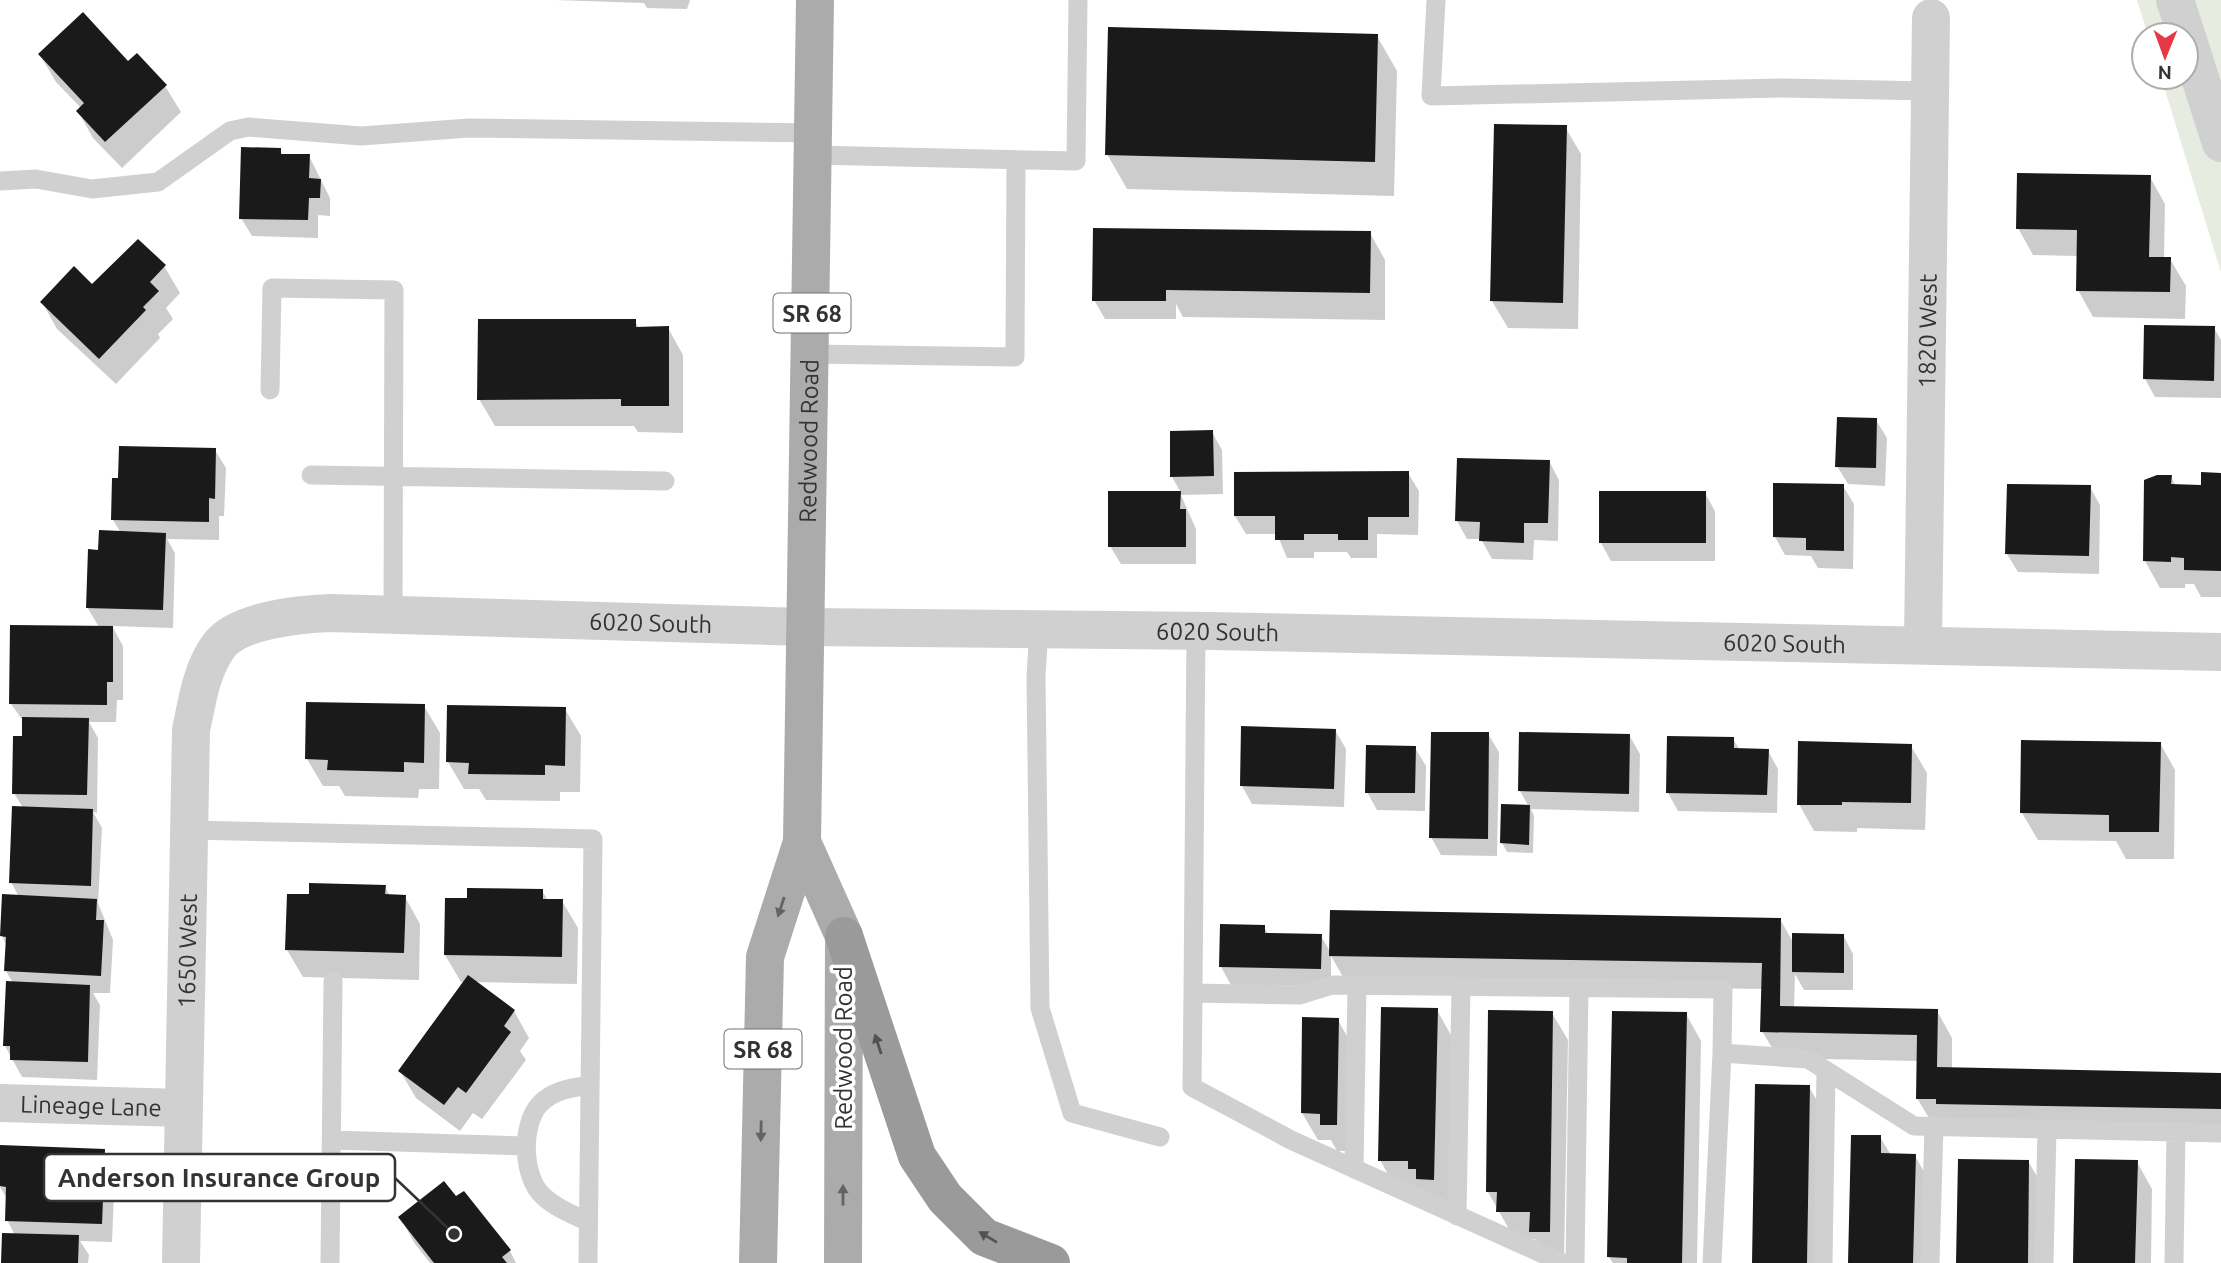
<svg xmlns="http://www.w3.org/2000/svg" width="2221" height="1263" viewBox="0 0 2221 1263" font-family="Ubuntu,sans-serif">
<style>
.green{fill:#e6ecdf}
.shadow{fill:#0003}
.building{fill:#1a1a1a}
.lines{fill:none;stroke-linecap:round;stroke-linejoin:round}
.service{stroke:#d0d0d0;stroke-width:19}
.minor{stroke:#d0d0d0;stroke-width:38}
.primary{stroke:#ababab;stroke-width:38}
.motorway{stroke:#9a9a9a;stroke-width:38}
.oneway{fill:#636363}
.oneway2{fill:#525252}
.labels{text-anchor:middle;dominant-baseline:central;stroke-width:7;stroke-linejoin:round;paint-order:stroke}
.shield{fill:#fff;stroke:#707070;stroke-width:2}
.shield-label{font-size:23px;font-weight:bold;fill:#333}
.street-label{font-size:24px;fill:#333;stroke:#fff}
.leader{fill:none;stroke:#333;stroke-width:2.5}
.callout-dot{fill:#333;stroke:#fff;stroke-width:2.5}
.callout{fill:#fff;stroke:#333;stroke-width:2.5}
.callout-label{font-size:26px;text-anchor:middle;font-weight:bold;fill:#333}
</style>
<rect width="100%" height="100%" fill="#fff"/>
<!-- green -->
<path class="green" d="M2137,0h84v272l-60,-195h25v-42h-38z"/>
<!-- shadow -->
<path class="shadow" d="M555,0h135l-3,9 -40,-1 -3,-5z
M1377,36l20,35 -3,125 -267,-7 -20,-35z
M40,55l88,8 37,23 16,26 -59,56 -29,-30 -15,-27 3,-3 -25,-26z
M1565,127l16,27 -3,175 -70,-1 -16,-27z
M280,150l3,6h26l21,42v18l-12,-1v23l-66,-2 -11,-18z
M2150,177l15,27 -1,55h6l16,27 -1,33 -92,-2 -15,-27v-34l-45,-1 -15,-27z
M1370,233l15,27v60l-202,-3 -7,-13v15h-71l-11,-19z
M164,266l16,27 -14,15 7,11 -15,15 2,4 -44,46 -59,-55 -15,-27z
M635,321l4,7h29l15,27v78l-45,-1 -4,-6h-139l-16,-27z
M2214,328l7,12v58l-66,-1 -10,-18z
M1876,420l11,18 -2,48 -37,-2 -11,-18z
M1212,432l10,18 1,44 -42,1 15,34v35h-75l-11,-18v-53h71l-9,-16z
M215,450l11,18 -2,48h-5v24l-52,-1 8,14 -2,75 -61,-2 11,20v54h-6l-1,22h-27l9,16 -1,75 -4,-1 9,16 -4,75 15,37 -3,53h-17l7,12 -3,75 -75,-3 -17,-31 8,-63 -7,-12 1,-25 -5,-10 17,-39 -8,-15 12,-74 -9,-15 10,-71 -13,-18 88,-77 -12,-20 13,-56 21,-18 -8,-13z
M1549,461l10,19 -1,61 -24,-1 -1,20 -41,-1 -11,-20h-14l-10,-18z
M1408,473l11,18 -1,44 -41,-1v24h-26l-4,-6h-33v6h-27l-10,-24h-31l-11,-18z
M2221,474v123h-20l-7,-13h-9v4h-25l-15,-27 26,-84 5,9h27z
M1843,486l11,18 -1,65 -35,-1 -7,-12 -26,-1 -10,-18z
M2090,487l10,18 -1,69 -81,-2 -11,-18z
M1705,493l10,18v50h-104l-10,-18z
M424,706l16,27 -1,56h-20l-1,9 -73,-2 -6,-10h-16l-16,-27z
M565,709l16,27 -1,56h-20v9l-74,-1 -7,-11h-15l-16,-27z
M1335,730l11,19 -2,58 -92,-3 -10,-18z
M1488,734l11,18 -2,104 -56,-1 -10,-18z
M1629,735l11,19 -1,58 -108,-3 3,7 -1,37 -26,-1 -5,-9 27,-36 -9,-16z
M1733,739l7,11 28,1 10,18 -1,44 -99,-2 -10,-18z
M2160,743l15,27 -1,89h-48l-10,-18 -78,-1 -16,-27z
M1911,746l16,27 -2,57 -68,-2v4l-43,-1 -15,-27z
M1415,748l11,18 -1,45 -48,-1 -10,-18z
M385,887l5,9 15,1 15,27 -1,56 -116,-3 -16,-27 24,-54z
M542,891l6,9 14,1 16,27 -1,56 -103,-2 40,29 15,27 -9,13 6,9 -44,59 -9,-6 -13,18 -44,-33 -16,-27 65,-89h-4l-16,-27z
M1780,919l14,25 49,-9 10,19v36h-49l-9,-16 -1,34 143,3 15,27v31l269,5v61l-288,-10 -16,-27 1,-37 -140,-3 -16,-27 1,-42 -417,-7 -15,-26v30l-100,-1 -10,-18 43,-40 5,8 52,1 10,17z
M1437,1010l15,27 -4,169 -22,-11 -5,-7 -26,-1 -15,-27z
M1552,1013l16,27 -4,219 -17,-1 -12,-19 -21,-1 -26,-46z
M1686,1014l15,27 -4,222h-84l-4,-6z
M1338,1020l15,27 -1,104h-15l-6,-11h-13l-16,-27z
M1809,1087l16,27 -3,149h-68z
M1880,1137l11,18 24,1 15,26 -2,81h-78z
M104,1151l11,18 -3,73 -32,-1 9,14 -1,8h-85l12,-28 -8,-15 1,-20 -8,-13v-16z
M2028,1161l16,27 -1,75h-85z
M2137,1162l15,27 -1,74h-76z
M463,1193l47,58 6,12h-86l-15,-19 -15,-27 56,-18z"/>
<!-- building -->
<path class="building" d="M83,12l45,49 9,-8 30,32 -62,57 -29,-31 8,-8 -46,-49z
M1108,27l270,7 -3,128 -270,-7z
M1494,124l73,1 -4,178 -73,-2z
M241,147l40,1v6h29l-1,24 12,1 -1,19h-11l-1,22 -69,-1z
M2017,173l134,2 -2,82h22l-1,35 -94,-1 1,-61 -61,-1z
M1093,228l278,3 -1,62 -204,-3v11h-74z
M138,239l28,26 -16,17 9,9 -16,16 3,3 -47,49 -59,-57 34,-36 18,18z
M478,319h158v8l33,-1v80h-48v-7l-144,1z
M2144,325l71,1 -1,55 -71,-2z
M1837,417l40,1 -1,50 -41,-1z
M1213,430l1,46 -44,1v-46z
M119,446l97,2 -1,51 -6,-1v24l-98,-2 1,-42h6z
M1457,458l93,2 -2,63h-24v20l-45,-2 1,-19 -25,-1z
M1409,471v46h-41v23h-30v-6h-34v6h-29v-24h-41v-44z
M2201,472l20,1v98l-37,-1v-12l-13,-1v5l-28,-1 1,-81 13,-5h15l-1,9 30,1z
M1773,483l71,1v67l-38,-1v-12l-33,-1z
M2007,484l84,1 -2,71 -84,-2z
M1108,491h73l-1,18h6v38h-78z
M1599,491h107v52h-107z
M99,530l67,3 -3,77 -77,-2 2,-59 10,1z
M10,625l103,1v56h-6v23l-98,-1z
M306,702l119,2 -1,59 -20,-1v10l-77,-2 1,-10 -23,-1z
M447,705l119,2 -1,59 -20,-1v10l-77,-1 1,-11 -23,-1z
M22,717l67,1 -2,77 -75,-1 1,-58h9z
M1241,726l95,3 -2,60 -94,-3z
M1431,732h58l-1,107 -59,-1z
M1519,732l111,2 -1,60 -111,-3z
M1667,736l67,1v11l35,1 -2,46 -101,-2z
M2021,740l140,2 -2,90h-50v-17l-89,-2z
M1798,741l114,3 -1,59 -69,-1v3h-45z
M1366,745l50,1 -1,47h-50z
M1501,804l29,1 -1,40 -29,-2z
M12,806l81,3 -2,77 -82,-3z
M309,883l77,2 -1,9 21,1 -2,58 -119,-3 2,-56h22z
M467,888l76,1v10h20l-1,58 -118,-2 1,-57h22z
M2,894l95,5 -1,21h8l-3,56 -97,-5 2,-34 -6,-1z
M1330,910l451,8 -1,88 158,3 -1,58 284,6v36l-285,-5v-5h-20l1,-64 -157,-3 2,-69 -433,-7z
M1220,924l45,1v8l57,1 -1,35 -102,-2z
M1792,933l52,1v39l-52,-1z
M468,975l47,35 -11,16 7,6 -45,61 -8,-6 -14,18 -46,-34z
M6,981l84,4 -2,77 -78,-2v-14h-7z
M1381,1007l57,1 -4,172 -18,-1v-10h-8v-8h-30z
M1488,1010l65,1 -3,221h-21l1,-20h-34l1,-20h-11z
M1612,1011l75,1 -5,251h-55v-5l-20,-1z
M1302,1017l37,1 -2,107h-17v-11l-19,-1z
M1755,1084l55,1 -3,178h-55z
M1851,1135h30v18l35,1 -3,109h-65z
M0,1145l105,4 -3,75 -97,-3 1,-34 -6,-1z
M1958,1159l71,1 -1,103h-72z
M2075,1159l63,1 -3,103h-62z
M444,1181l12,15 8,-5 47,59 -9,7 5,6h-73l-36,-46z
M2,1233l77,2 -1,28h-77z"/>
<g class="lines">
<!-- service -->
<path class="service" d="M1436,0l-5,96 352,-8 146,3
M813,155l263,6 2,-161
M0,181l36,-2 56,10 66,-7 72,-51 18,-4 113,9 108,-8 345,5
M811,354l204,3 1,-196
M270,390l2,-102 122,2 -1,325
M311,475l354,6
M1039,629l-3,47 4,332 32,105 88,24
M1196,630l-3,363 107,2 32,-10 391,4 -1,64 86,6 106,67 307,7
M187,830l406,9 -5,424
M1193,993l-1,94 99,53 272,123
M332,1140l194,6
M1354,1169l3,-184
M1457,1216l4,-229
M588,1222c-16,-8 -33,-14 -46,-27 -20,-20 -21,-71 -2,-91 13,-14 32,-16 50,-19
M330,1263l3,-282
M1575,1263l4,-276
M1712,1263l10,-210
M1823,1263l3,-192
M1930,1263l4,-136
M2044,1263l3,-134
M2174,1263l2,-131"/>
<!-- minor -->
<g class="minor">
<path d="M2175,0l46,143"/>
<path id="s1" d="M1923,644l8,-626"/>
<path id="s2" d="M0,1103l183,5"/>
<path id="s3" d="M181,1263l10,-533c6,-28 10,-59 27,-83 18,-27 83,-33 113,-34l474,14 407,4 1009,21"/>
</g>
<!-- primary -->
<g class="primary">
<path d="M802,842l42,94 -1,327"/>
<path id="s4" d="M758,1263l7,-306 37,-115 13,-842"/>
</g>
<!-- motorway -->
<path class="motorway" d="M844,936l73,220 28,42 39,39 67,26"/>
</g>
<!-- one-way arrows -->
<defs><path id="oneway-solid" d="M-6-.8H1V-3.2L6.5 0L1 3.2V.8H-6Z" transform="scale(1.75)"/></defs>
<g class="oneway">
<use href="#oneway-solid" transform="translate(781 907) rotate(108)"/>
<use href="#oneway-solid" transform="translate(761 1131) rotate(91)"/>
<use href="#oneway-solid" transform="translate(843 1195) rotate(-90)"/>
</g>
<g class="oneway2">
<use href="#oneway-solid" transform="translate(878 1044) rotate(-108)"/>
<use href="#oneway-solid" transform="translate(988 1237) rotate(-149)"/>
</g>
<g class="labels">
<!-- shield labels -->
<g class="shield">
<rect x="773.5" y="293.5" width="77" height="39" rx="5"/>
<rect x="724.5" y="1029.5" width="77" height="39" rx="5"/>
</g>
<g class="shield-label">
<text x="812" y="313">SR 68</text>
<text x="763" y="1049">SR 68</text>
</g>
<!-- street labels -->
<g class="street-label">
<text stroke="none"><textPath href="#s1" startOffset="313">1820 West</textPath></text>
<text stroke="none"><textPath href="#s4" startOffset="828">Redwood Road</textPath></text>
<text stroke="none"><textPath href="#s3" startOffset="1062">6020 South</textPath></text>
<text stroke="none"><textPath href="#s3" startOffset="1629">6020 South</textPath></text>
<text stroke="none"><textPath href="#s3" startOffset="2196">6020 South</textPath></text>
<text stroke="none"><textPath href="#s3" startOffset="312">1650 West</textPath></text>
<text transform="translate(843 1048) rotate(-90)">Redwood Road</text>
<text stroke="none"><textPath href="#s2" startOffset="91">Lineage Lane</textPath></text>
</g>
</g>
<!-- callouts -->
<path class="leader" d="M454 1234L395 1178"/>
<circle class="callout-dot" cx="454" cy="1234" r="7"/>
<rect class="callout" x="44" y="1154" width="351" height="47" rx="7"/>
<g class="callout-label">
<text x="219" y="1187">Anderson Insurance Group</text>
</g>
<!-- north arrow -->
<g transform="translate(2165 56) rotate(181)"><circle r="33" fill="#ffffff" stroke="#adadad" stroke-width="2"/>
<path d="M0-5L12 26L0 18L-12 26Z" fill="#e63946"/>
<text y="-10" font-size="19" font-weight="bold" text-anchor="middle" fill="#333333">N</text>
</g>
</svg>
